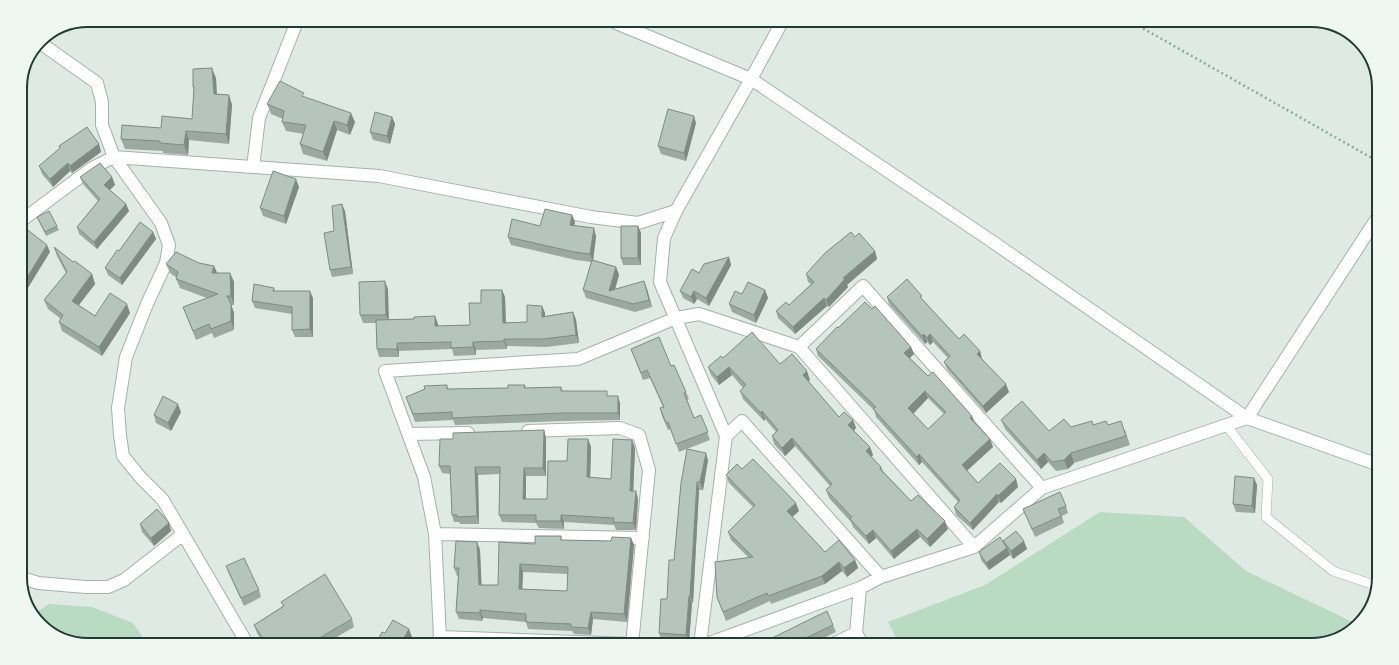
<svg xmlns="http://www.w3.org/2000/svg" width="1399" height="665" viewBox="0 0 1399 665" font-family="Signika,sans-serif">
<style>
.green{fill:#b8dbc2}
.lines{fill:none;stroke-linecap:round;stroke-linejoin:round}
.lane-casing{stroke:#a2b2ac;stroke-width:10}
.street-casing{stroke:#a2b2ac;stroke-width:14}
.secondary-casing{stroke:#9fb6ae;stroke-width:14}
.path{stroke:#80ada0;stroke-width:2.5;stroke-dasharray:2 3;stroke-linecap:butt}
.lane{stroke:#fff;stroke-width:9}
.street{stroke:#fff;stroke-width:12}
.secondary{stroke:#fff;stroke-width:12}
.wall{fill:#9ca9a3;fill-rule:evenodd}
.shaded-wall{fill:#7f8a85}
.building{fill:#b5c5be;stroke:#7f8a85;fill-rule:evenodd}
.rim{fill:none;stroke:#213a33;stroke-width:2}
</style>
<rect width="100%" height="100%" fill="#dfeae5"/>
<!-- green -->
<path class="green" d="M1100,512l84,5 62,54 111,53 -8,10 -38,11h-411l-12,-23 97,-37z
M49,604l43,3 41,16 15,22h-60l-30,-7 -26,-23z"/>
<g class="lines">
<!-- lane casing -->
<g class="lane-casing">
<path id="lane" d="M1226,425l42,54 -2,38 67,54 44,15"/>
</g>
<!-- street casing -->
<g class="street-casing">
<path id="street" d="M616,23l135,56
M39,42l58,41 5,19v23l12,32 47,66 8,22 -3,18 -19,41 -21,53 -8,51 2,27 3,21 18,22 22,22 85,145
M253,167l6,-49 37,-94
M20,218h5l67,-50 22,-11 265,19 212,41 47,6 38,-12
M528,431l92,-3 19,7 10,35 -17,175
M409,434l59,-1
M726,436l16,-15 139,156
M435,534l208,4
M974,547l-175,-200 64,-61 179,202
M20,577l18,6 48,4h22l16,-7 58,-45
M860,588l-4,45 7,12
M440,637l191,7
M435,645l5,-8 -5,-103 -11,-57 -39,-106 193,-12 98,-41 23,-4 100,33
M700,645l26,-209 -66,-154 4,-44 12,-27 75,-132 31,-57
M704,645l156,-57 21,-11 93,-30 68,-59 205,-70 132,-203
M831,645l25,-12"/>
</g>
<!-- secondary casing -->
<g class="secondary-casing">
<path id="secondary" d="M751,79l239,161 257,178 132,47"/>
</g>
<!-- path -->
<path class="path" d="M1130,21l249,141"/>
<!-- lane -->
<use href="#lane" class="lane"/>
<!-- street -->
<use href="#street" class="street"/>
<!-- secondary -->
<use href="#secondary" class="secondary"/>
</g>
<!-- wall -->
<path class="wall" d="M216,78l1,16 12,1 3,10 -3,39 -40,-4 -1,15 -25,-2v-2l-38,-2 -4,-10 71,-20 2,-29 -1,-3z
M305,97l50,25 -5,13 -13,-5 -10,31 -24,-7 -3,-10 4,-10 -18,-3 -4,-9 1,-3 -12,-5 -4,-10z
M392,117l3,7 -5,20 -17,-4 -3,-8z
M696,123l-10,38 -25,-7 -3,-8z
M99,144l2,8 -29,21 -2,-2 -17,16 -11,-13 -3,-8 21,-17 -1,-3z
M80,177h32l3,8 -5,5 16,14 3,7 -32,38 -18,-15 -2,-7 21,-26 -15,-17z
M299,187l-13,37 -23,-8 -3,-8z
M345,211l8,63 -21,3 -2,-7 4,-39z
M572,215l3,7 -1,4 22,10 -3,24 23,7 3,8 -4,15 32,-1 5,18 -17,5 -49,-14 -3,-8 9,-28 -16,-2 -65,-15 -3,-8z
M37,217l20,9 2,4 -13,6z
M638,226l3,7v32h-18l-2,-7z
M153,232l3,7 -34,46 -14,-10 -3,-7z
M855,237l20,14 2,8 -30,26 1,2 -19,20 -2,-1 -32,28 -17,-16 -2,-7 13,-6 22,-21 -3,-2 -2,-8z
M54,247l19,15 19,12 3,10 -16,21 16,11 35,-3 -28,43 -40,-25 -3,-9 2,-3 -13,-10 -4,-9 22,-27 -9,-17z
M729,257l2,8 -22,41 -12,-7 -3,5 -11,-6 -3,-7 19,-18z
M199,263l15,3 3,7h13l4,9v23h-3l3,8v17l-20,8 -2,-5 -16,7 -13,-33 24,-9 -27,-10 -4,-9 1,-1 -7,-5 -4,-9z
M274,288l1,3 38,7v39h-18l-3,-7v-16l-37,-6 -3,-7z
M388,289v31l26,-1 21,-3 3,8v2l32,-1 11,-22 21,-13 3,7 1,26 21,-1 15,-16 3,7v3l28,-4 3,8 3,23 -33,4 -39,-1v3l-31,1v5l-22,1 -2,-7 -53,2v6h-20l-2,-8 -1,-26h-13l-3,-8z
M765,290l3,8 -12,25 -24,-11 -3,-8 13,-10z
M887,297l36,3 36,39 21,12 2,8 27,33 -23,21 -39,-44 -3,-7 4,-4 -15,-16 -3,3 -3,-3 -2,2 -36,-40z
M838,328l73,19 3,7 -4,4 18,18 44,40 3,6 15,17 3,8 -26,24 11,12 38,-4 2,8 -17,16 -2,-1 -26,28 -17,-15 -2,-8 4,-5 -36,-40 -3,3 -43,-48 -2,-7 -56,-54 -2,-7zM928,398l16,16 -16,15 -15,-15z
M631,349l40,17 15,26 3,7 -2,1 7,18 7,-3 9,25 -31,12 -8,-23 -3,1 -6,-14 -2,-8 3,-1 -13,-29 -7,2z
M723,358l57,6 30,16 -2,1 31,36 14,3 3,8 -2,3 16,16 3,8 -2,2 10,10 2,4 28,30 37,28 -18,18 -10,-10 -26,22 -18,-21 -7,6 -16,-17 -2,-5 -22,-24 -3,-8 4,-4 -35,-40 -10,10 -11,-12 -2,-8 4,-4 -11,-13 -1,2 -21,-22 -3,-8 3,-3 -11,-13 -13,10 -8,-10 -3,-8z
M447,385l1,4 60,-1 17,-3 1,3 35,-1 2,4 46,5h9l2,8v16l-56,1 -109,4 -2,-5 -38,2 -9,-25 19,-8z
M181,412l-10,19 -15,-8 -2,-8z
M1001,420l48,11 22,-4 22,-2h15l17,5 5,15 -56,18 -6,6 -12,2 -8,-9 -7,7 -36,-40z
M544,430l2,8v38h-20v23h21l20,-38 21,-22 3,8 -1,30 21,2 24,-31 -2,43 5,8 -2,31h-20l-2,-5 -50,-3v7l-25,-1 -3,-5 -34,-1 -3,-7 1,-41 -22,1 1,49h-19l-1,-2h-5l-2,-7 -2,-41 -8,-1 -3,-7 14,-27z
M708,460l-5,30h-4l-6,113h-1l-3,39 -28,-2 -2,-7 8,-34 7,-39 7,-77z
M742,469l57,42 -7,6 33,35 30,8 3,8 -11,9 -5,-6 -17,13 -54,20 -1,-3 -44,20 -9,-24 32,-39 -18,-18 -3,-8 25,-25 -24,-24 -3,-8z
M1254,478l3,7 -2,28 -19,-1 -3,-8z
M1066,506l2,7 -6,3 2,7 -29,14 -12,-28z
M169,523l2,8 -17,15 -12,-14 -2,-8z
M561,536l1,4 49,1 20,-3 3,7 -7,77 -34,-3 -2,16 -17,-1 -2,-3 -44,-2 -2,-7 -43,-4 -1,3 -23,-2 -3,-7 2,-36h-1l-3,-8 23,-26 3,8 1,35h17l37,-41zM523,572l45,2 -1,17 -45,-2z
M1003,541l24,8 -14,10 -4,-6 1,2 -21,15 -8,-10 -2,-8 25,-9z
M226,566l33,24 2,7 -17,9 -15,-32z
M281,602l71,17 2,8 -29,17v1h-60l-8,-12 -3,-8 29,-19z
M833,625l3,7 -26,13h-38l-2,-6z"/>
<!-- shaded-wall -->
<path class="shaded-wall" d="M212,68l4,10 1,26 -3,-10z
M229,95l3,10 -3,39 -3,-10z
M351,113l4,9 -5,13 -3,-10z
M694,116l2,7 -10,38 -2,-8z
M392,117l3,7 -5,20 -3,-8z
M334,121l3,9 -10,31 -4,-9z
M186,131l3,9 -1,15 -4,-10z
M99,144l2,8 -29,21 -2,-7z
M68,163l2,8 -17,16 -3,-8z
M112,177l3,8 -8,7 -3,-7z
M296,179l3,8 -13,37 -2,-8z
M126,204l3,7 -32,38 -3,-7z
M342,204l3,7 8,63 -2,-7z
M572,215l3,7 -3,11 -2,-8z
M638,226l3,7v32l-3,-7z
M594,228l2,8 -3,26 -3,-8z
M153,232l3,7 -34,46 -2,-7z
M47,245l3,7 -30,49v-12z
M875,251l2,8 -30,26 1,2 -19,20 -3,-7 17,-22z
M729,257l2,8 -22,41 -3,-8z
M214,266l4,9 -6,-2z
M616,267l3,8 -7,24 -3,-8z
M230,273l4,9v23l-3,-9z
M92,274l3,10 -20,26 -3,-9z
M385,281l3,8 1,33 -3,-7z
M644,281l3,8 5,18 -3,-7z
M502,290l3,7 1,33 -3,-7z
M765,290l3,8 -12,25 -2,-8z
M310,291l3,7v39l-3,-8z
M694,291l3,8 -3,5 -3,-7z
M824,298l3,8 -32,28 -2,-7z
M127,304l3,9 -28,43 -3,-9z
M231,304l3,9v17l-3,-9z
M542,306l3,7v11l-3,-7z
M573,312l3,8 3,23 -3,-8z
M435,316l3,8v10l-3,-8z
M924,334l3,8 -2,2 -3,-8z
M930,334l3,8 -3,3 -3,-7z
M504,339l3,7v3l-3,-8z
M473,342l3,8v5l-3,-8z
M397,343l2,8v6l-2,-8z
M911,347l3,7 -7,6 -3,-7z
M980,351l2,8 -5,-5z
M729,367l3,8 -13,10 -2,-8z
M807,371l3,9 -4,3 -3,-8z
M1006,384l3,8 -23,21 -3,-7z
M925,391l3,7 -17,18 -3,-8z
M618,396l2,8v16l-2,-7z
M178,404l3,8 -10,19 -3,-8z
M762,411l3,8 -1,2 -3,-8z
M972,416l3,8 -5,-6z
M853,420l3,8 -5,5 -3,-8z
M544,430l2,8v38l-3,-8z
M792,438l3,8 -10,10 -3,-8z
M588,439l3,8 -1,38 -3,-8z
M990,439l3,8 -29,26 -2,-8z
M632,440l3,8 -2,50 -3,-7z
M870,447l3,8 -4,4 -3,-8z
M706,453l2,7 -5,30 -3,-8z
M1044,453l4,9 -7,7 -4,-9z
M1071,453l3,10 -6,6 -4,-9z
M919,454l3,8 -3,3 -2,-8z
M475,467l3,8 1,49 -2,-8z
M524,468l2,8v30l-3,-7z
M1254,478l3,7 -2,28 -3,-7z
M1016,479l2,8 -17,16 -3,-7z
M697,482l2,8 -6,113 -3,-7z
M636,491l2,8 -2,31 -3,-7z
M997,494l2,8 -26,28 -3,-7z
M796,503l3,8 -9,8 -3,-8z
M561,515l3,7v7l-3,-8z
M945,521l3,8 -18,18 -3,-8z
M169,523l2,8 -17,15 -3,-8z
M917,529l3,8 -26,22 -3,-8z
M873,530l3,8 -7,6 -3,-8z
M631,538l3,7 -7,77 -3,-8z
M1024,541l3,8 -14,10 -2,-8z
M477,542l3,8 2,43 -3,-8z
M1007,548l3,7 -21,15 -3,-7z
M855,560l3,8 -11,9 -3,-9z
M839,562l3,9 -17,13 -3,-8z
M520,564l3,8 -1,24 -3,-7z
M689,596l3,7 -3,39 -3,-7z
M480,610l3,8 -1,3 -2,-8z
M591,612l2,7 -2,16 -3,-7z
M409,629l3,8 -4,8h-8z"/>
<!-- building -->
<path class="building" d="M212,68l2,26 15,1 -3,39 -40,-3 -2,14 -24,-2v-2l-39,-2 1,-14 39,3 1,-12 30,3 2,-32h-1v-18z
M280,81l24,12 -2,3 49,17 -4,12 -13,-4 -11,31 -23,-8 6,-19 -24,-3 2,-11 -17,-7z
M668,109l26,7 -10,37 -26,-7z
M375,112l17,5 -5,19 -17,-4z
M87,127l12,17 -29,22 -2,-3 -18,16 -11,-13 21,-18 -1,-2z
M100,163l12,14 -8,8 22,19 -32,38 -17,-15 23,-28 -20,-22z
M273,171l23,8 -12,37 -24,-8z
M342,204l9,63 -21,3 -6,-37 10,-2 -2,-25z
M545,209l27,6 -2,10 24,3 -4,26 -16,-2 -66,-15 4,-18 28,7z
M49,211l8,15 -12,6 -8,-15z
M140,222l13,10 -33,46 -15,-10 12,-18 2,1z
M20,224l27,21 -27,44z
M621,226h17v32h-17z
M851,232l4,5 4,-4 16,18 -32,27 2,1 -19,21 -2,-2 -31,29 -17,-16 10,-9 3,3 25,-23 -8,-8 19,-21z
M54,247l19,15 2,-1 17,13 -20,27 23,15 15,-23 17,11 -28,43 -40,-25 4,-7 -19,-15 23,-28z
M176,252l23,11 15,3 -2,7h18l1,23h-4l4,8v17l-20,8 -2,-5 -16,7 -10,-24 35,-13 -42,-15 2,-7 -12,-8z
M729,257l-23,41 -12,-7 -3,6 -11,-6 12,-22 7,4 5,-9z
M592,260l24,7 -7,24 35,-10 5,19 -16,4 -50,-14z
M907,279l15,17 -2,1 39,42 5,-5 16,17 -3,3 29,30 -23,22 -39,-44 6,-6 -20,-22 -3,4 -3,-4 -2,2 -35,-39z
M385,281l1,34h-26l-1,-33z
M748,282l17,8 -11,25 -25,-11 6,-13 7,3z
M254,284l20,4 -1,3h37v38l-18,1v-23l-40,-6z
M481,290h21l1,33 24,-1v-17l15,1v11l31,-5 3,23 -33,4h-39v2l-31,1v5l-22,1v-6l-54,1v6h-20l-1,-29 38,-1v-2l21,-1v10l35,-1 -1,-22h12z
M865,302l7,7 3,-3 36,41 -7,6 24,23 5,-4 39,44 -2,2 20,21 -28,26 16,18 22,-20 16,16 -18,17 -1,-2 -27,29 -16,-16 6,-7 -41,-46 -2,3 -44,-48 3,-2 -60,-58 21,-22 1,1zM925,391l21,21 -18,17 -20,-21z
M752,332l28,32 12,-10 15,17 -4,4 36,42 5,-5 9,8 -5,5 22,22 -4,4 15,16 -1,2 31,32 7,-6 27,26 -18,18 -10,-10 -26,22 -18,-21 -7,6 -16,-17 2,-2 -26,-27 6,-6 -40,-46 -10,10 -10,-12 6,-6 -16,-19 -1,2 -21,-22 6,-6 -17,-18 -12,10 -9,-10 13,-11 2,2z
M659,337l12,29 3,-1 12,27 -2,1 10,25 7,-3 7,17 -32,12 -8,-22 -2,1 -6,-15 4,-1 -17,-37 -6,3 -10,-24z
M447,385v4l61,-1v-3h17l-1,3 37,-1v4h46v5h11v17h-56l-110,5v-6l-39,2 -7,-17 19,-8 -1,-3z
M163,396l15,8 -10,19 -14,-8z
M1022,401l27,30 15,-12 7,8 21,-6 1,4 13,-4 2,4 13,-4 5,15 -55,17 -7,7 -12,2 -8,-9 -7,7 -36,-40z
M544,430l-1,38h-19l-1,31h24l1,-38h19l1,-22h20l-1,38 24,2 2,-40 19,1 -2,51h6l-3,32 -20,-1 1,-4 -53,-3v6h-25v-6h-37l1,-48h-25l2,49 -20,1v-2h-5l-2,-49h-11l1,-27h13v-6z
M687,449l19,4 -6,29h-3l-7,114h-1l-3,39 -27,-2 2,-34h6l2,-39h5l7,-77z
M753,459l43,44 -9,8 38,41 14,-12 16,20 -11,8 -5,-6 -17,14 -54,20 -1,-3 -44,19 -6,-15 -2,-35 38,-5 -25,-25 27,-27 -29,-30 11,-11 5,5z
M1235,476l19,2 -2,28 -19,-2z
M1060,492l6,14 -8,3 3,7 -29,13 -9,-20z
M157,509l12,14 -18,15 -11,-14z
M1016,531l8,10 -13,10 -8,-10z
M535,536h26v4l50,1 1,-4 19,1 -7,76 -33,-2 -3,16 -17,-1v-3l-45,-2v-8l-46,-4v3l-24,-1 3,-44h-5l2,-27 21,1 2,43h19l1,-43 36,2zM520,564l48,3 -1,24 -48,-2z
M1000,537l7,11 -21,15 -7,-11z
M244,558l15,32 -18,8 -15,-32z
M325,574l27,45 -31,18 4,8h-58l-13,-20 30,-19 -3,-4z
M827,611l6,14 -42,20h-18l-3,-6z
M393,620l16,9 -9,16h-25l7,-13 3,1z
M499,641l18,2v2h-19z
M569,642l18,1 -1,2h-17z
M457,643l29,2h-29z"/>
<!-- crop -->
<path d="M0 0H1399V665H0ZM88 27H1311A61 61 0 0 1 1372 88V577A61 61 0 0 1 1311 638H88A61 61 0 0 1 27 577V88A61 61 0 0 1 88 27Z" fill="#eff7f3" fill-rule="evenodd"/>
<path class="rim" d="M88 27H1311A61 61 0 0 1 1372 88V577A61 61 0 0 1 1311 638H88A61 61 0 0 1 27 577V88A61 61 0 0 1 88 27Z"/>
</svg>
